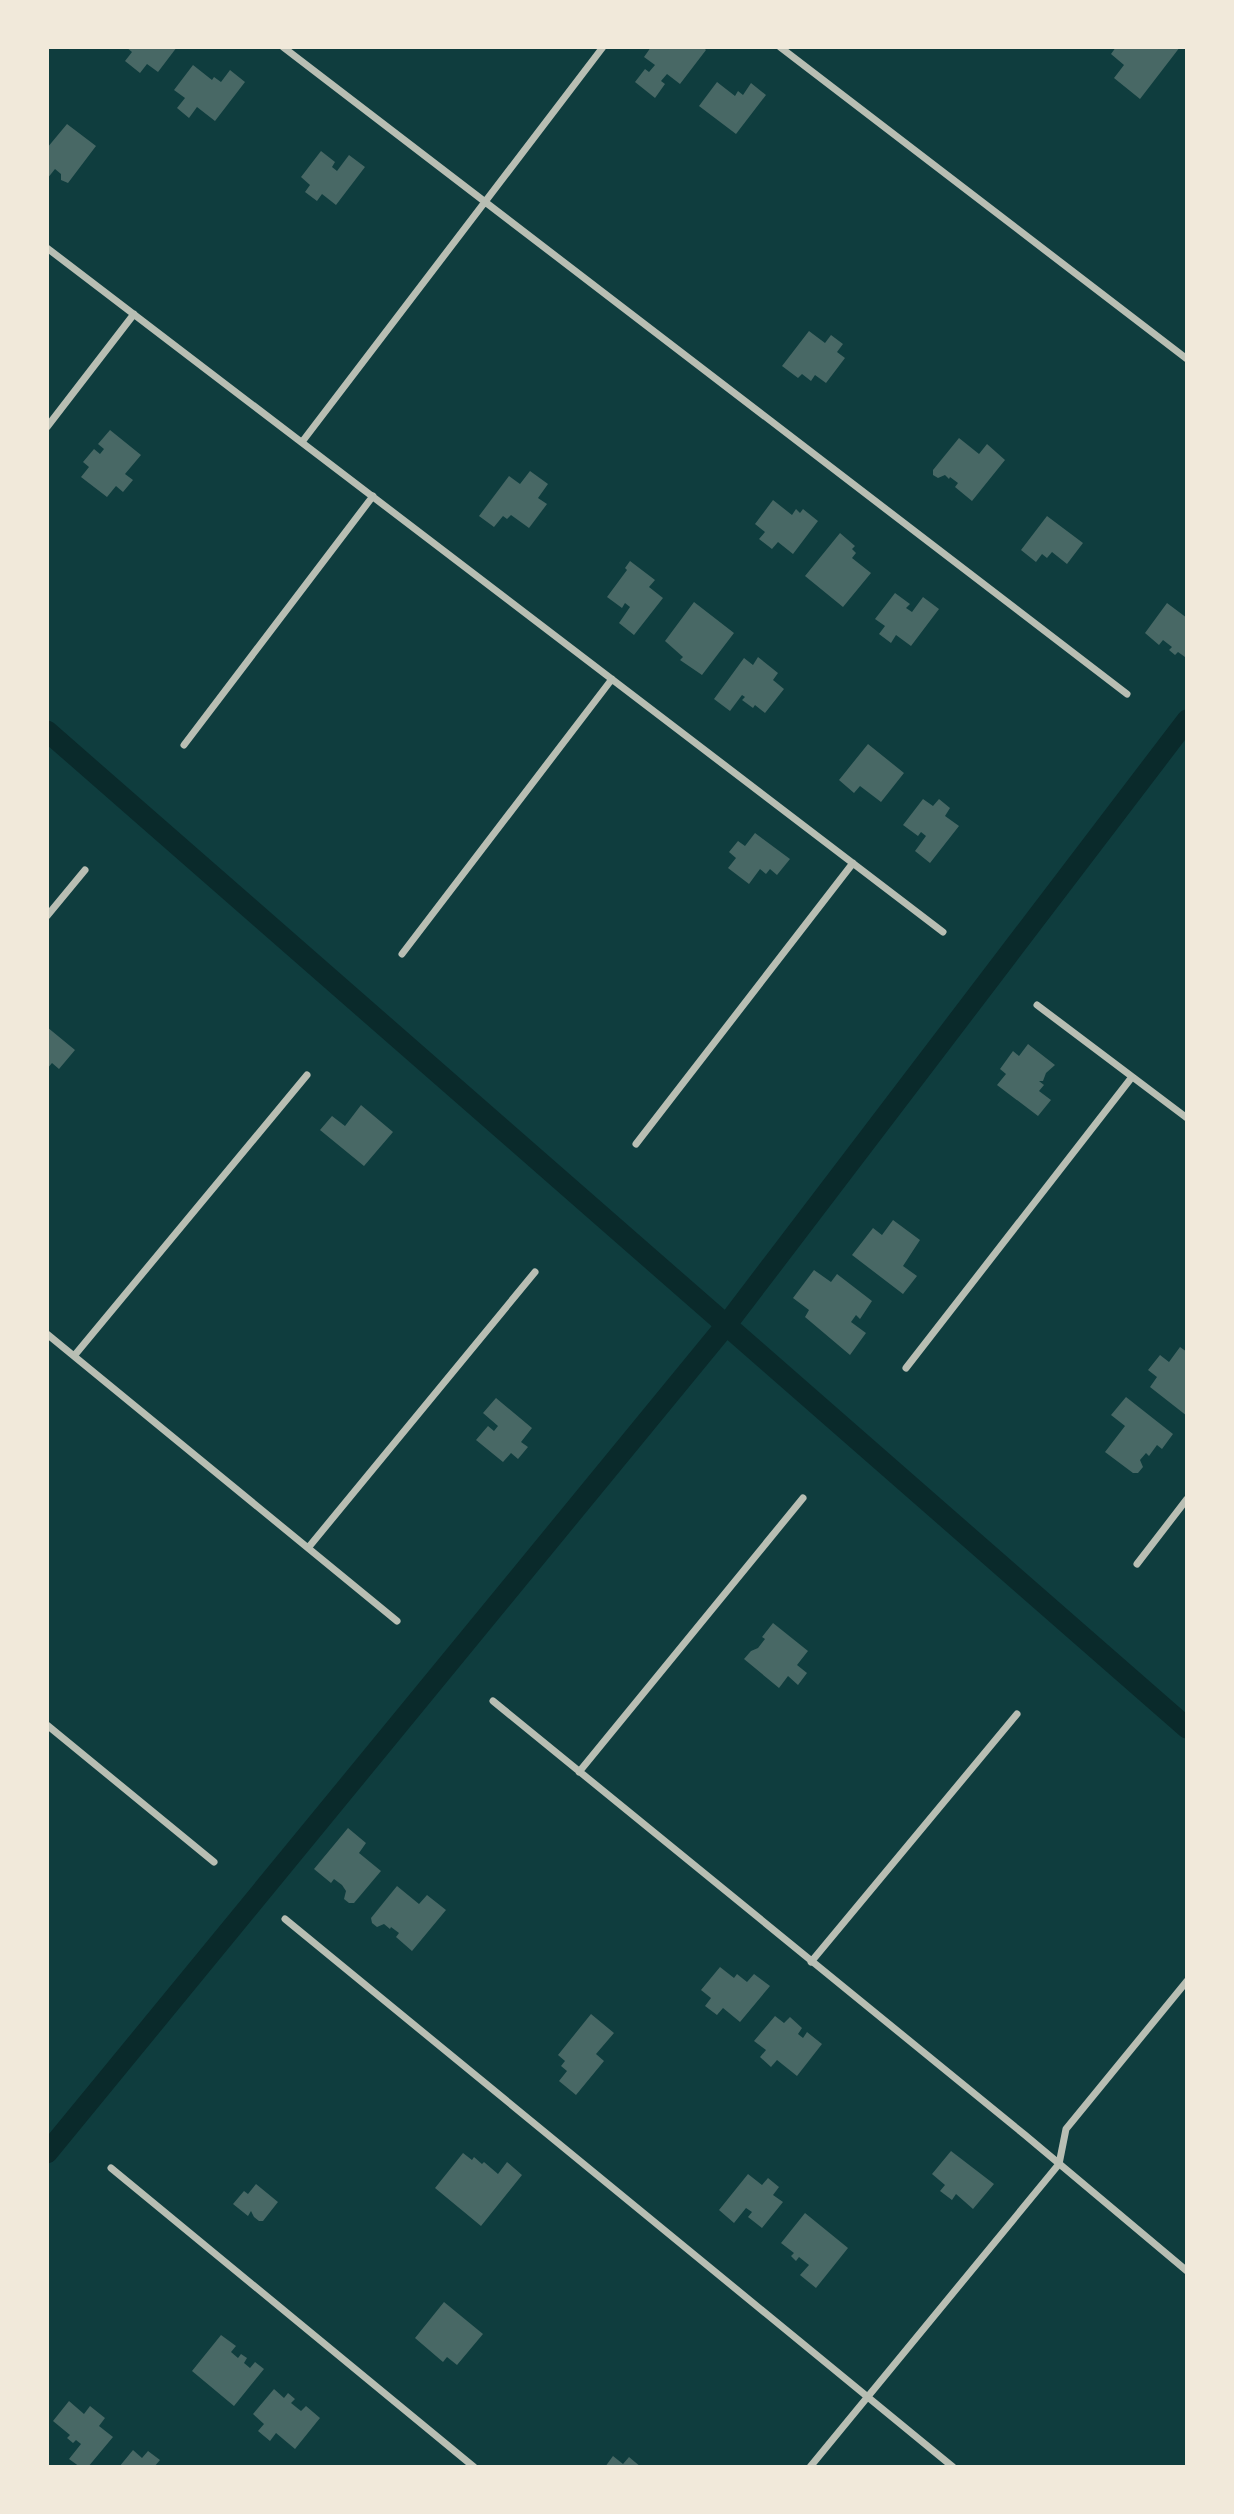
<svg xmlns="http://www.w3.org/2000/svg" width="1234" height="2514" viewBox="0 0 1234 2514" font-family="'Source Sans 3',sans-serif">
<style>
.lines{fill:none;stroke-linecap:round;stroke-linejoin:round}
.canal{stroke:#0a2a2b;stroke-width:21}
.building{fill:#486865}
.minor{stroke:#b8beb3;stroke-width:7}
</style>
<rect width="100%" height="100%" fill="#0f3d3e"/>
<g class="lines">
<!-- canal -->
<path class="canal" d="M47,731l1140,997
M47,2153l680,-829 460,-604"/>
</g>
<!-- building -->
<path class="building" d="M126,47h51l-19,25 -11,-8 -7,9 -15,-12 7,-9z
M651,47h52l3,3 -26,34 -13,-10 -6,7 4,3 -10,14 -20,-16 10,-13 4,3 6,-7 -11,-8z
M1116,47h64l-40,52 -26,-21 10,-13 -13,-11z
M193,65l19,15 2,-3 7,5 9,-12 15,12 -30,39 -18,-14 -8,11 -12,-10 8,-10 -11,-8z
M717,82l18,14 3,-5 5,4 8,-12 15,12 -30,39 -37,-28z
M67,124l29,22 -28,37 -7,-3v-6l-6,-5 -8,10v-31z
M321,151l14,11 -3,5 5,4 12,-16 16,12 -29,38 -14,-11 -5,7 -12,-9 5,-7 -9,-8z
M809,331l16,12 6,-8 12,9 -6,8 8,6 -19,25 -11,-8 -4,6 -9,-7 -4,4 -16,-12z
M110,430l31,25 -16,19 8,6 -10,12 -7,-6 -9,11 -26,-20 8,-10 -6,-5 11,-13 6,5 4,-5 -6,-5z
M959,438l20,16 8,-10 18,16 -33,41 -17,-14 3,-4 -8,-6 -1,2 -4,-4 -7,3 -5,-3v-5z
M530,471l18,13 -10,14 9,6 -18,24 -18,-13 -4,4 -4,-3 -9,11 -15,-11 30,-40 11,8z
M773,500l19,15 4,-6 4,4 3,-4 15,12 -25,33 -15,-12 -6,7 -13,-10 6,-7 -10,-8z
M1047,516l36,27 -16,21 -15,-12 -5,6 -5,-4 -6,8 -15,-12z
M840,533l15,13 -3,3 4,4 -4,5 19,15 -28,34 -38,-31z
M630,561l25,19 -6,7 14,11 -29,37 -15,-12 11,-16 -5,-4 -3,5 -15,-11 20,-27 -2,-2z
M895,593l15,11 -4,4 6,4 11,-15 16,12 -28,37 -15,-11 -5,8 -12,-9 6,-8 -10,-7z
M694,602l40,31 -32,42 -22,-15 3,-3 -18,-16z
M1167,603l20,15 -2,39 -7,-5 -3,3 -6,-5 3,-3 -9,-7 -4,5 -14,-12z
M758,657l20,16 -5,7 11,9 -19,24 -10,-8 -2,3 -11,-8 3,-3 -3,-2 -12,16 -16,-12 30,-41 9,7z
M868,744l36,29 -23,29 -21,-16 -6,7 -15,-13z
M923,799l10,7 6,-7 11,9 -5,8 14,10 -29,37 -15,-12 11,-15 -5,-4 -3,4 -15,-11z
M755,833l35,26 -13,16 -7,-6 -4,5 -6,-5 -11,15 -21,-16 8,-10 -7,-6 9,-11 7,5z
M47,1027l28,23 -16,19 -7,-6 -5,6z
M1028,1044l27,21 -9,8 -3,8h-4l5,4 -5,6 12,9 -13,16 -41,-31 9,-11 -6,-5 13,-18 6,5z
M361,1105l32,27 -29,34 -44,-36 12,-14 13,10z
M893,1220l27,20 -17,26 14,10 -14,18 -51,-39 21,-27 9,7z
M814,1270l17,12 6,-8 35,27 -12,18 -4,-4 -5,7 15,11 -16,22 -45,-38 4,-7 -16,-12z
M1180,1347l7,5v64l-37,-29 7,-10 -9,-7 12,-15 9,7z
M1126,1397l47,37 -11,15 -5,-4 -8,11 -3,-3 -6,7 3,7 -5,6h-5l-28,-21 20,-26 -14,-11z
M496,1398l36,30 -11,14 7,5 -10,12 -7,-6 -8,9 -27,-22 12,-14 6,5 4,-5 -15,-13z
M773,1623l35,28 -11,14 10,8 -9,12 -10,-9 -9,12 -35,-29 7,-8 7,-3 7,-9 -3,-2z
M348,1828l18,15 -7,10 22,18 -27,32h-5l-5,-4 2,-8 -4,-6 -8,-6 -3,4 -17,-14z
M397,1886l22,18 8,-9 19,15 -34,41 -16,-14 3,-4 -8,-6 -1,2 -6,-5 -7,3 -5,-4 -1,-5z
M720,1967l14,11 3,-4 10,8 7,-8 16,12 -30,36 -17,-14 -6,7 -12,-9 6,-8 -10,-8z
M591,2014l23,19 -18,21 8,7 -28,34 -17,-14 8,-10 -6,-5 4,-5 -7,-6z
M775,2016l9,7 6,-6 12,11 -4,6 5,4 4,-6 15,12 -25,32 -20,-16 -6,7 -11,-10 6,-7 -12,-9z
M951,2151l43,33 -21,25 -17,-15 -4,6 -12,-9 5,-6 -13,-11z
M463,2153l9,7 2,-3 8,7 2,-2 14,12 9,-12 15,13 -41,51 -46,-38z
M748,2174l14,11 6,-7 11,9 -6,8 10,7 -21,26 -14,-11 4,-5 -6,-4 -12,15 -15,-13z
M256,2184l22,18 -15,19h-4l-5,-4 -3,-6 -3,5 -15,-12 11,-13 4,3z
M805,2213l43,35 -32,40 -16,-13 9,-10 -10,-8 -3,4 -5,-5 3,-3 -13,-10z
M444,2302l39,32 -26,31 -10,-8 -4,5 -28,-24z
M221,2335l15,11 -5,6 7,6 3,-4 6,4 -3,5 6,5 5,-6 9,7 -30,37 -42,-35z
M274,2389l10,9 4,-5 7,6 -4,4 10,8 5,-5 14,12 -25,31 -19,-16 -6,8 -12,-10 6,-7 -11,-10z
M69,2401l15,13 6,-8 15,12 -6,8 14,11 -25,30h-8l-11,-8 12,-15 -5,-4 -3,3 -6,-5 3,-3 -17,-14z
M133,2450l9,8 6,-7 12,9 -6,7h-35z
M613,2456l10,8 6,-7 12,10h-36z"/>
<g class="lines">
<!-- minor -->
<path class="minor" d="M283,47l844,647
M780,47l407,312
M47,248l896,684
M47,427l87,-113
M302,442l301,-395
M184,745l189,-249
M47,916l38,-46
M402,954l210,-275
M1037,1005l150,113
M636,1144l217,-281
M47,1334l350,287
M74,1356l233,-281
M906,1368l226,-291
M308,1548l227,-276
M1137,1564l50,-65
M493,1701l532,434 162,136
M47,1725l167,137
M579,1772l224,-274
M285,1919l668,548
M811,1962l206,-248
M111,2168l363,299
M810,2467l249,-303 7,-35 121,-148"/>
</g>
<!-- border -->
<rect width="1234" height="2514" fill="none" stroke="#f1e9da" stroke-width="98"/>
</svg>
